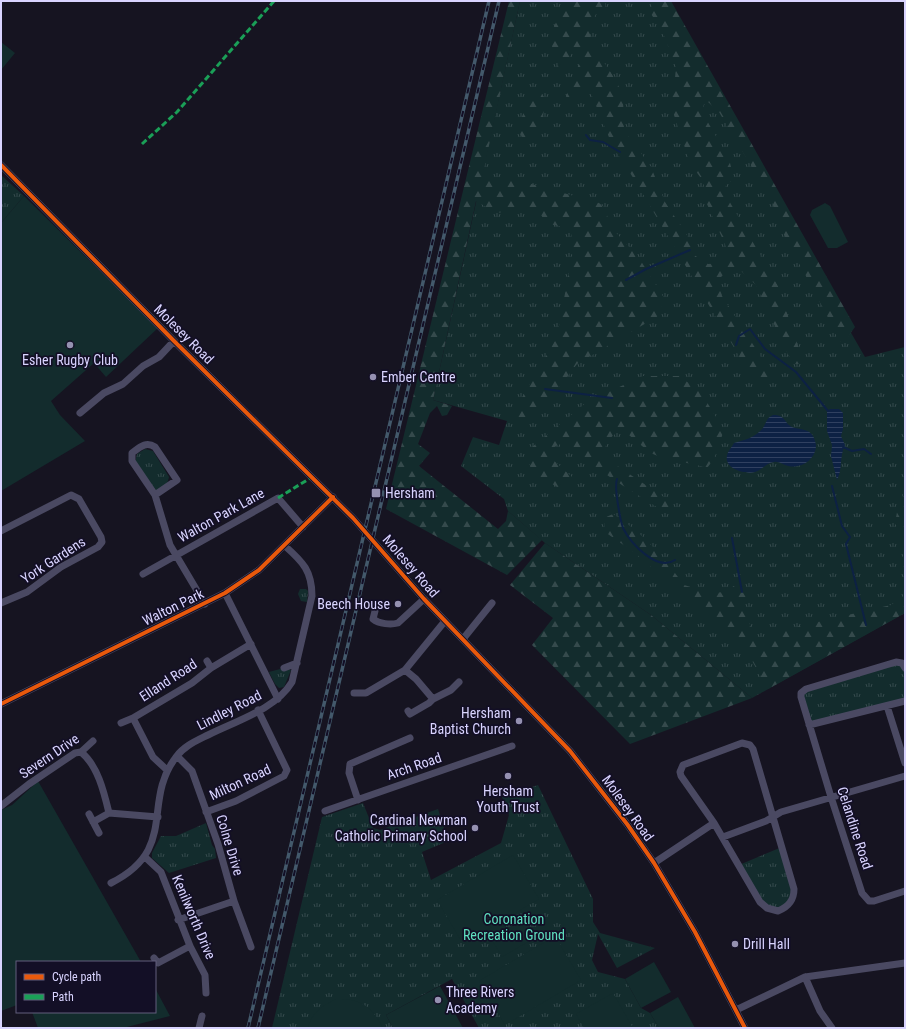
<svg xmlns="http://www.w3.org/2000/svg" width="906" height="1029" viewBox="0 0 906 1029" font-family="'Roboto Condensed',sans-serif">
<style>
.grass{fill:url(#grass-tufts)}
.forest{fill:url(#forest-firs)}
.garden{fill:#132c2d}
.water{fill:url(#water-rules)}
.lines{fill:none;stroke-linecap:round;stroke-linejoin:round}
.stream{stroke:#0d2144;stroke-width:2}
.minor{stroke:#4a4962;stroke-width:7}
.rail-casing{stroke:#43596b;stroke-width:3.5}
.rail{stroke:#130f26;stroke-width:2;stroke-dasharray:6;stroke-linecap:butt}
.quiet{stroke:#1a9f57;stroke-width:3;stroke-dasharray:6 3;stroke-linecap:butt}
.cycleway-casing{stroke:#130f26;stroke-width:6}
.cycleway{stroke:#e8590c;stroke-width:4}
.poi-dot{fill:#9591b1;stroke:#130f26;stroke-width:1.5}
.labels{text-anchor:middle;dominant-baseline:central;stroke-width:3.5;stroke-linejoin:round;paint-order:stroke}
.street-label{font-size:14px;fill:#d9d4ff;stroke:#130f26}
.poi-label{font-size:14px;fill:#d9d4ff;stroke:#130f26;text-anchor:start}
.park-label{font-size:14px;fill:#5fe0c0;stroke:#130f26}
</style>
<defs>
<pattern id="grass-tufts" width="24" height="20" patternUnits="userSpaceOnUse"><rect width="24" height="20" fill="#132c2d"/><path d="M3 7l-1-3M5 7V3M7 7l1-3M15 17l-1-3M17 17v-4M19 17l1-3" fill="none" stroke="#354a4c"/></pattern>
<pattern id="forest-firs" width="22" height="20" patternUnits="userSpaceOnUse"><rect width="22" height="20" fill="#132c2d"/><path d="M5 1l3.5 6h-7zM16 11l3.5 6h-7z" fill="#354a4c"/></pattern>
<pattern id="water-rules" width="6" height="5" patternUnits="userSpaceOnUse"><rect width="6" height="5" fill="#0d2144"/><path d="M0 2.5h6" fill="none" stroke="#304060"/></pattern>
</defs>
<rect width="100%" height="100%" fill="#161421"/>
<!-- grass -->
<path class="grass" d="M520,1h144v8l201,348 40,-10v266l-153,85 -101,-83 -106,-72 -37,-32 -4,-12 -43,-33 12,-29 26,8 8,-24 -74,-21z
M1,175l23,21 -23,27z
M145,449l8,2 16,26 -2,7 -12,7 -20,-29 2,-8z
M300,589h6l2,2 -1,11 -6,-1 -3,-7z
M896,662l9,6v33l-96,24 -8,-32z
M284,668l7,2 -7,17 -5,1 -4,-4 -6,-12z
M538,785l55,114v23l7,11 55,15 -38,20 -19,-34 -6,26 6,12 27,7 16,29 9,5 9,15h-180l-27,-49 -66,36 7,13h-121l50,-211 41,-14 10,25 7,2 58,-21 10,32 -26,11 9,28 70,-37 8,-28 -7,-18z
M206,823l6,22 3,4 1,9 -47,15 -17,-15v-5l9,-17h15z
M782,847l12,42 -11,20 -16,-1 -28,-43z"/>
<!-- forest -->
<path class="forest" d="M509,1h11l-38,177h28l89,25 6,5 5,18 29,32 25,40 -6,18 -81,48 -36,47 -19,14 -7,-1 -3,-7 4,-9 41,-71 16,-87 -2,-18 -8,-5 -14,-3 -10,-11 -13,-5 -29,5 -21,-12 -43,199 19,6 -5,9 -5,1 -5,-10 -7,7 -12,31 12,9 -11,13 79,63 8,-8 2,-10 34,29 -35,35 -121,-66z
M567,1h38v9l-9,4 -7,14 3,17 24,35 7,17 1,33 27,37 14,35 23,35 6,18 14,9 14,-1 6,-12 -21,-47 -4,-23 -13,-18 -21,-63 1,-14 5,-8 1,-11 -14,-37 -11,-16 1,-13h19l184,326 -8,11 -8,4 -5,-13 -53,-100 -10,-30 -52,-87 -11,-10 -4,2 -2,8 27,47 5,20 -8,6 -2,7 54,94 23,69 -2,9h-4l-4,-3 -35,-76 -16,-15 -11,-1 -10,10 3,17 46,72 2,9 -11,4 -11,-4 -3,-11 -111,-187 -21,-32 -23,-56 -6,-2 -9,11 -7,-1 -2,-3 15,-37v-8l-5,-2 -5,5 -11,27 -3,2 1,-26c-16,-19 0,-36 9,-56z
M540,93l5,5 -3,29 -8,11h-11l-5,-7c3,-14 9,-31 22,-38z
M643,376h36l21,15 24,39 -10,29 -7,9c-17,-6 -37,-6 -54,-14 -11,-6 -20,-18 -32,-24 -12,7 -17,14 -17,27l64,43 3,9 -7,2c-37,-21 -70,-46 -105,-67l-8,5 -2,7 24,22v9l-7,4 -34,-17 -2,-10 4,-10 -3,-6 56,-46z
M901,491l4,13v67l-4,-5 4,-21 -10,-22z
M613,514c32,21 49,41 71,71 19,5 36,15 52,-1l9,4 3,7 -4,10 9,30 6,5 41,-14 91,-21 14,-10v18l-137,76 -21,-37 -112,-99 -30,-21 -1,-14z
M545,543l106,72 101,83 -122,46 -98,-99 21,-27 -43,-33z"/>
<!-- garden -->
<path class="garden" d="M1,42l14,11 -14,17z
M24,196l134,132 -52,49 -12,-14 -43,38 9,14 25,26 -84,50v-268z
M825,203l5,3 18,36 -11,6h-9l-18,-33 2,-5z
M38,781l103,181h-124v43l-16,6v-201l11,-5z
M513,855l26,44 -76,45 -26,-44z
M520,921l11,19 -29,17 -11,-19z
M555,936l26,44 -76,45 -26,-44z
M654,962l17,30 -30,16 -16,-29z
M440,986l23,42h-70l-7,-13z
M155,988l15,28 -47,12h-85l-6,-16h123z
M613,993l20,35h-49l-8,-14z
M678,997l17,31h-36l-9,-15z
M336,999c25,-1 36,8 47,29h-75c4,-16 14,-22 28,-29z"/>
<!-- water -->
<path class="water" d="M830,409h9l4,4v16l-2,7 4,9c-6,12 -2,24 -8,35l-6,-24 1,-11 -5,-14v-20z
M773,415c13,0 11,8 19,12 11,4 21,0 24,18 0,14 -14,24 -28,21 -4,-1 -10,-5 -14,-4 -8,1 -12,8 -19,10 -9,3 -31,-3 -28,-16 0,-4 5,-9 7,-13 12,-4 19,-4 29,-15 4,-6 3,-10 10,-13z"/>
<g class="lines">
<!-- stream -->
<path class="stream" d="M586,135l4,5 13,2 17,10
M626,280l20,-11 44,-19
M736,345l3,-9 11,-7 15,20 31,23 32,39
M545,389l67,9
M843,447l9,4 12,-2 7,5
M617,479c-3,8 3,40 6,49 7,15 34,44 52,32
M832,486l10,40 8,11 -4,7 20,81
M732,538l10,54"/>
<!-- minor -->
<path class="minor" d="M1,165l173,176 179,177 71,81 146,152 57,73 27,39 41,69 50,96
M80,413l24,-20 19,-9 20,-18 16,-9 15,-16
M155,495l22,-15 -22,-33c-9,-6 -15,0 -23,6v8l23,34 15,50 35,59
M1,531l70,-36 8,4 22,38 1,5 -4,5 -37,20 -34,25 -26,11
M143,574l135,-76 25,29
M225,593l53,106
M375,611l-2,8c6,5 18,6 25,4l26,-24
M463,639l29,-36
M211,668l40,-24
M284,668l13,-5
M905,668l-3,-5 -6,-1 -90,27 -5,4v4l30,100 31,96 7,8h5l31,-10
M405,670l11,9 17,20 -4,4 -19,11 -2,-3
M354,693h12l39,-23 40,-49
M433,699l18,-9 8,-8
M1,704l224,-111 34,-23 74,-73
M887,706l18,57
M133,718l59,-35 19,-15 -4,-7
M121,723l12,-5 20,39 14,13
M809,725l96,-24
M742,743l8,2 3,4 41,140c0,12 -6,18 -16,22l-11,-3 -7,-6 -46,-79 -33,-47 -1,-4 3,-7z
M81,752c17,14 23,40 28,61
M177,756l15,15 26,73 16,57 17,46
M358,800l-9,-27 1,-9 60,-26
M1,806l28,-22 46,-31 6,-1 12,-11
M325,811l187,-65
M206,812l30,-11 48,-25 3,-6 -29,-60
M89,814l10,19
M93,822l16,-9 49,4
M723,837l43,-16 15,-9 124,-36
M145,857l16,15 29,74 15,29 1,18
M654,863l60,-40
M111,883c68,-34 30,-80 65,-126 8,-11 20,-16 32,-22 28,-14 68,-26 84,-53l20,-86c0,-25 -9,-34 -27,-50
M178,920l56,-19
M154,958l4,5 32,-17
M805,977l15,34 12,17
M736,1010l69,-33 100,-14
M199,1028l3,-12"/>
<!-- rail casing -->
<g class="rail-casing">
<path id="rail" d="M248,1028l241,-1027
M258,1028l241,-1027"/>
</g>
<!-- rail -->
<use href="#rail" class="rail"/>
<!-- quiet -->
<path class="quiet" d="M142,144l35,-32 97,-111
M278,498l34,-21"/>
<!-- cycleway casing -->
<g class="cycleway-casing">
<path id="cycleway" d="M1,165l173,176 179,177 71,81 146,152 57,73 27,39 41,69 50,96
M1,704l224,-111 34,-23 74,-73"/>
</g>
<!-- cycleway -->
<use href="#cycleway" class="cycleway"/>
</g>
<!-- markers -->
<g class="poi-dot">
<circle cx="70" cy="345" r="4"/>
<circle cx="373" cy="377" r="4"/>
<rect x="371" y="488" width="10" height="10" rx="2"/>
<circle cx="398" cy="604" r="4"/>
<circle cx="519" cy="721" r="4"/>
<circle cx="508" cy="776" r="4"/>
<circle cx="475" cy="828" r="4"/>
<circle cx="735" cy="944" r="4"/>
<circle cx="438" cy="1000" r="4"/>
</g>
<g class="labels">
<!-- street labels -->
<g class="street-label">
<text transform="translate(184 334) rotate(45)">Molesey Road</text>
<text transform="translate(221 515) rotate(-29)">Walton Park Lane</text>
<text transform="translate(53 560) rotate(-33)">York Gardens</text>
<text transform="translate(411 566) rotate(49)">Molesey Road</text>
<text transform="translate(173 607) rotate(-26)">Walton Park</text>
<text transform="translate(168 680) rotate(-33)">Elland Road</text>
<text transform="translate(229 710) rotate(-27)">Lindley Road</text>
<text transform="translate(49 756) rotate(-34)">Severn Drive</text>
<text transform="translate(414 766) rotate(-19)">Arch Road</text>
<text transform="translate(240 782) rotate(-25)">Milton Road</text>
<text transform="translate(628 808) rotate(54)">Molesey Road</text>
<text transform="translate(855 828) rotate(72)">Celandine Road</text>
<text transform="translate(230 845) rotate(73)">Colne Drive</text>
<text transform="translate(194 917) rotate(67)">Kenilworth Drive</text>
</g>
<!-- poi labels -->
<g class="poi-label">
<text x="70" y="360" text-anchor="middle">Esher Rugby Club</text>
<text x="381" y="377">Ember Centre</text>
<text x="385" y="493">Hersham</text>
<text x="390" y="604" text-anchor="end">Beech House</text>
<text x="511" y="713" text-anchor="end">Hersham<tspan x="511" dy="16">Baptist Church</tspan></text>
<text x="508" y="791" text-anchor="middle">Hersham<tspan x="508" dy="16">Youth Trust</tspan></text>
<text x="467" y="820" text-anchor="end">Cardinal Newman<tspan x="467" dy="16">Catholic Primary School</tspan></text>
<text x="743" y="944">Drill Hall</text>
<text x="446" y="992">Three Rivers<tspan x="446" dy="16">Academy</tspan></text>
</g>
<!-- park labels -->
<g class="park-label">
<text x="514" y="919">Coronation<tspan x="514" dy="16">Recreation Ground</tspan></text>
</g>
</g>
<!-- border -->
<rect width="906" height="1029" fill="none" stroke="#d9d4ff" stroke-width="4"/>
<!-- legend -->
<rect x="16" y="961" width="140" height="52" fill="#130f26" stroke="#625e7d"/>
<rect x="24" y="974" width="20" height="6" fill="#e8590c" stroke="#625e7d"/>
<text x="52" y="981" font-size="12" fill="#d9d4ff">Cycle path</text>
<rect x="24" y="994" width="20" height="6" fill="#1a9f57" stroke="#625e7d"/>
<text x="52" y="1001" font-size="12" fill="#d9d4ff">Path</text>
</svg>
